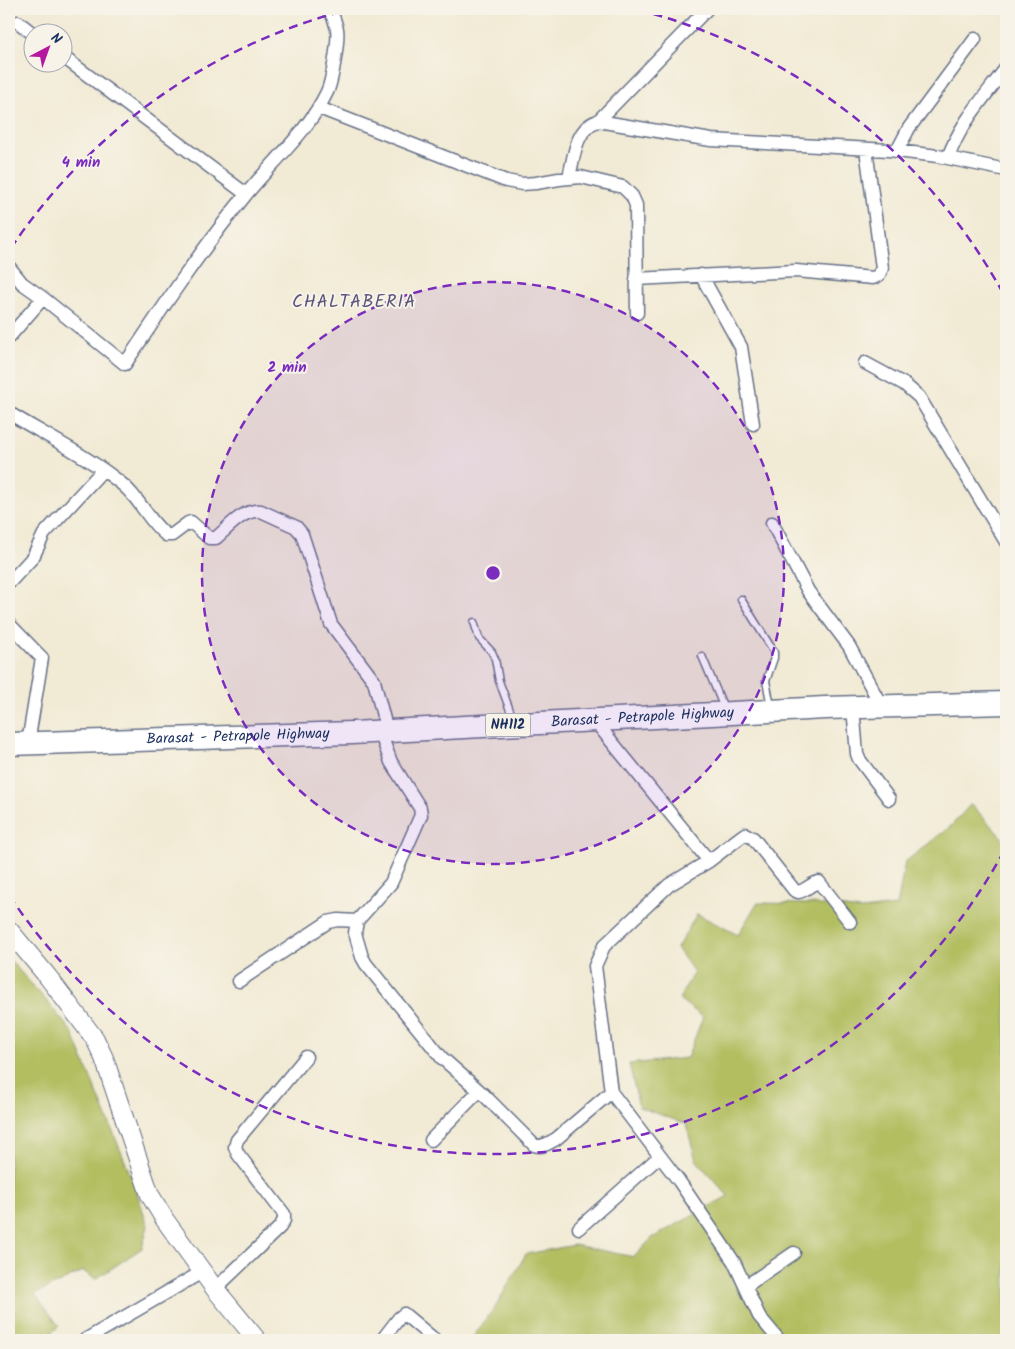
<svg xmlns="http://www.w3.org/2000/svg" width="1015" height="1349" viewBox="0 0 1015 1349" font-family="Kalam,sans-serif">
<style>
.green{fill:#b2be60;stroke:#66765f}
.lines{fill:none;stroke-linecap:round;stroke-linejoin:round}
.lane-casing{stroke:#667087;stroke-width:9}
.street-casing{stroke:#667087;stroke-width:15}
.secondary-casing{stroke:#667087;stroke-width:20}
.highway-casing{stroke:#667087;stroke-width:25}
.lane{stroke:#fff;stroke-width:6}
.street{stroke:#fff;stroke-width:12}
.secondary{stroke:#fff;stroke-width:18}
.highway{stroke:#fff;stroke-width:22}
.ring{fill:none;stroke:#7b2cbf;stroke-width:2.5;stroke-dasharray:9 6}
.labels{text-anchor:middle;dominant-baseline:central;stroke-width:4;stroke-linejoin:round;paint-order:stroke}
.shield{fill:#f7f3e8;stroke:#5d6a87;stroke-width:1}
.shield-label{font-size:14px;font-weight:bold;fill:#1b2f5e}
.street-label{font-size:15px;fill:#1b2f5e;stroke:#f7f3e8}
.quarter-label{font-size:18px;letter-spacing:1px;fill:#5b547d;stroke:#f7f3e8}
.centre{fill:#7b2cbf;stroke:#f7f3e8;stroke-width:2.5}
.ring-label{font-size:15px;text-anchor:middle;font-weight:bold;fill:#7b2cbf;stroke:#f7f3e8;stroke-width:4;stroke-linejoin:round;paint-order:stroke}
</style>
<rect width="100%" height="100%" fill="#f7f3e8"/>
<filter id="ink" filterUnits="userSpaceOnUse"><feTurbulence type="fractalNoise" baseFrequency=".02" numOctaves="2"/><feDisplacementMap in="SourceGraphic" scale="10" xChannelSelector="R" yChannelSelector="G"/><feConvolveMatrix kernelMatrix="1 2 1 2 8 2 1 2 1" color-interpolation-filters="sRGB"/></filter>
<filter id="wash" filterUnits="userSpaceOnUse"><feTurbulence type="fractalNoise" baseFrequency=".0096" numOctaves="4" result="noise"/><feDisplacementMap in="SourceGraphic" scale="20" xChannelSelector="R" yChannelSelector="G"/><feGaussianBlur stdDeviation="1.12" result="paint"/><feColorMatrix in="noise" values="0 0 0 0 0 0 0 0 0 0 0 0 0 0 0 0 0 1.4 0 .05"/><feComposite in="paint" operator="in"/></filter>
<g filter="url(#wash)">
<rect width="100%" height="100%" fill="#f1ead4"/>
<!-- green -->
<path class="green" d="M971,804l35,38v498h-535l26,-36 29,-50 49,-9 59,12 18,-19 76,-42 -32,-36 -10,-36 -47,-17 -10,-43 58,-6 16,-41 -24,-18 15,-27 -17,-24 20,-34 41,21 19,-32 55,1 49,6 36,-4 8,-44 47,-37z
M9,959l34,38 29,35 59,144 17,50 -6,22 -46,31 -13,-8 -48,23 24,32 -16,14h-34z"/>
</g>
<g filter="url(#ink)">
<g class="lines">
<!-- lane casing -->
<g class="lane-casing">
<path id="lane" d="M741,599l33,53v6l-8,23 5,25
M474,622l5,16 13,14 3,7 4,22 15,40
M702,656l22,52"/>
</g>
<!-- street casing -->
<g class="street-casing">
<path id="street" d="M18,22l14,11
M62,56l184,138
M319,108l187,73 16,3 14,-1 23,-4 22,-2 42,10 9,9 4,9 1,108
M598,121l109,-112
M897,151l12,-23 66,-89
M948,158c12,-35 36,-60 58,-90
M569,177c5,-19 6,-49 29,-56l113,19 178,10 49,6 68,14
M9,267l13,16 21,15 82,66c38,-57 76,-114 119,-167 28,-35 64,-65 83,-105 5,-10 12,-52 10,-63 -2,-7 -4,-16 -10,-20
M701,275l40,72 12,77
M636,279l160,-8 77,7 6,-3 3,-7 -16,-119
M9,337l34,-39
M865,363l39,21 15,13 87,145
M9,413c36,22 82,45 114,72 17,14 26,37 43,50h6l16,-12 3,-1 18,16h7c13,-11 27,-29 45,-27l35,16 6,7 29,90 43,57 13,50
M772,523l36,68 41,55 33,61
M9,583l24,-26 11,-23 58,-63
M9,624l33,34 -14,85
M853,707l4,47 2,5 30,40
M594,720l115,141 -40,24 -65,61 -9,20 16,126 68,89 55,81 25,54 20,24
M380,732l11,30 29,46 1,7 -30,68 -34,38 -2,12 7,24 4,7 76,94 42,37 50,50c8,3 15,-2 22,-6l55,-47
M709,861l33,-25 3,-2 8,4 41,52 4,2c8,-1 13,-9 21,-10l31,40
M239,981l89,-59 10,-2 19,1
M431,1140l48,-49
M579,1228l81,-72
M746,1286l48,-33
M215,1289l65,-62 4,-7v-6l-46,-60 -3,-7 2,-7 69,-83
M85,1340l117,-68
M382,1340l17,-22 5,-4 31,26"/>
</g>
<!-- secondary casing -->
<g class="secondary-casing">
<path id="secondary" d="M9,930l39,47 47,62 9,19 46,137 15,25 50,69 42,51"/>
</g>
<!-- highway casing -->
<g class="highway-casing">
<g id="highway">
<path id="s1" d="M9,744l343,-11 473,-25 181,-5"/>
</g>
</g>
<!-- lane -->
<use href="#lane" class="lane"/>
<!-- street -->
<use href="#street" class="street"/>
<!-- secondary -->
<use href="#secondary" class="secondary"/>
<!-- highway -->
<use href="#highway" class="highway"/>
</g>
</g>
<!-- distance rings -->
<circle cx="493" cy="573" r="291" fill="#7b2cbf" fill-opacity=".12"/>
<g class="ring">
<circle cx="493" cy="573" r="291"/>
<path d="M1004 851A582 582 0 0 1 11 898M11 248A582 582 0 0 1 347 10M639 10A582 582 0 0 1 1004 295"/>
</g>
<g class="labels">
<!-- shield labels -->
<rect class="shield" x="485.5" y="713.5" width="45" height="23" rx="4"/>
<g class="shield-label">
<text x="508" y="725">NH112</text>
</g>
<!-- street labels -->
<g class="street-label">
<text stroke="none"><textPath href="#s1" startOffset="634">Barasat - Petrapole Highway</textPath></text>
<text stroke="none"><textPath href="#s1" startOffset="229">Barasat - Petrapole Highway</textPath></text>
</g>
<!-- quarter labels -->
<g class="quarter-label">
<text x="354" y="302">CHALTABERIA</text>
</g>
</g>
<circle cx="493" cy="573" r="8" class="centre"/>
<g class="ring-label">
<text x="81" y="167">4 min</text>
<text x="287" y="372">2 min</text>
</g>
<!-- margin -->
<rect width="1015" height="1349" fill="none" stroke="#f7f3e8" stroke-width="30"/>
<!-- north arrow -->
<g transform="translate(48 48) rotate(41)"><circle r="24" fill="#f7f3e8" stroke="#9fa5b1"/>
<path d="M0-4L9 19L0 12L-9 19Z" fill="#b5179e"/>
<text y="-8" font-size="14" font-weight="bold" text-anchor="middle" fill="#1b2f5e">N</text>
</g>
</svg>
